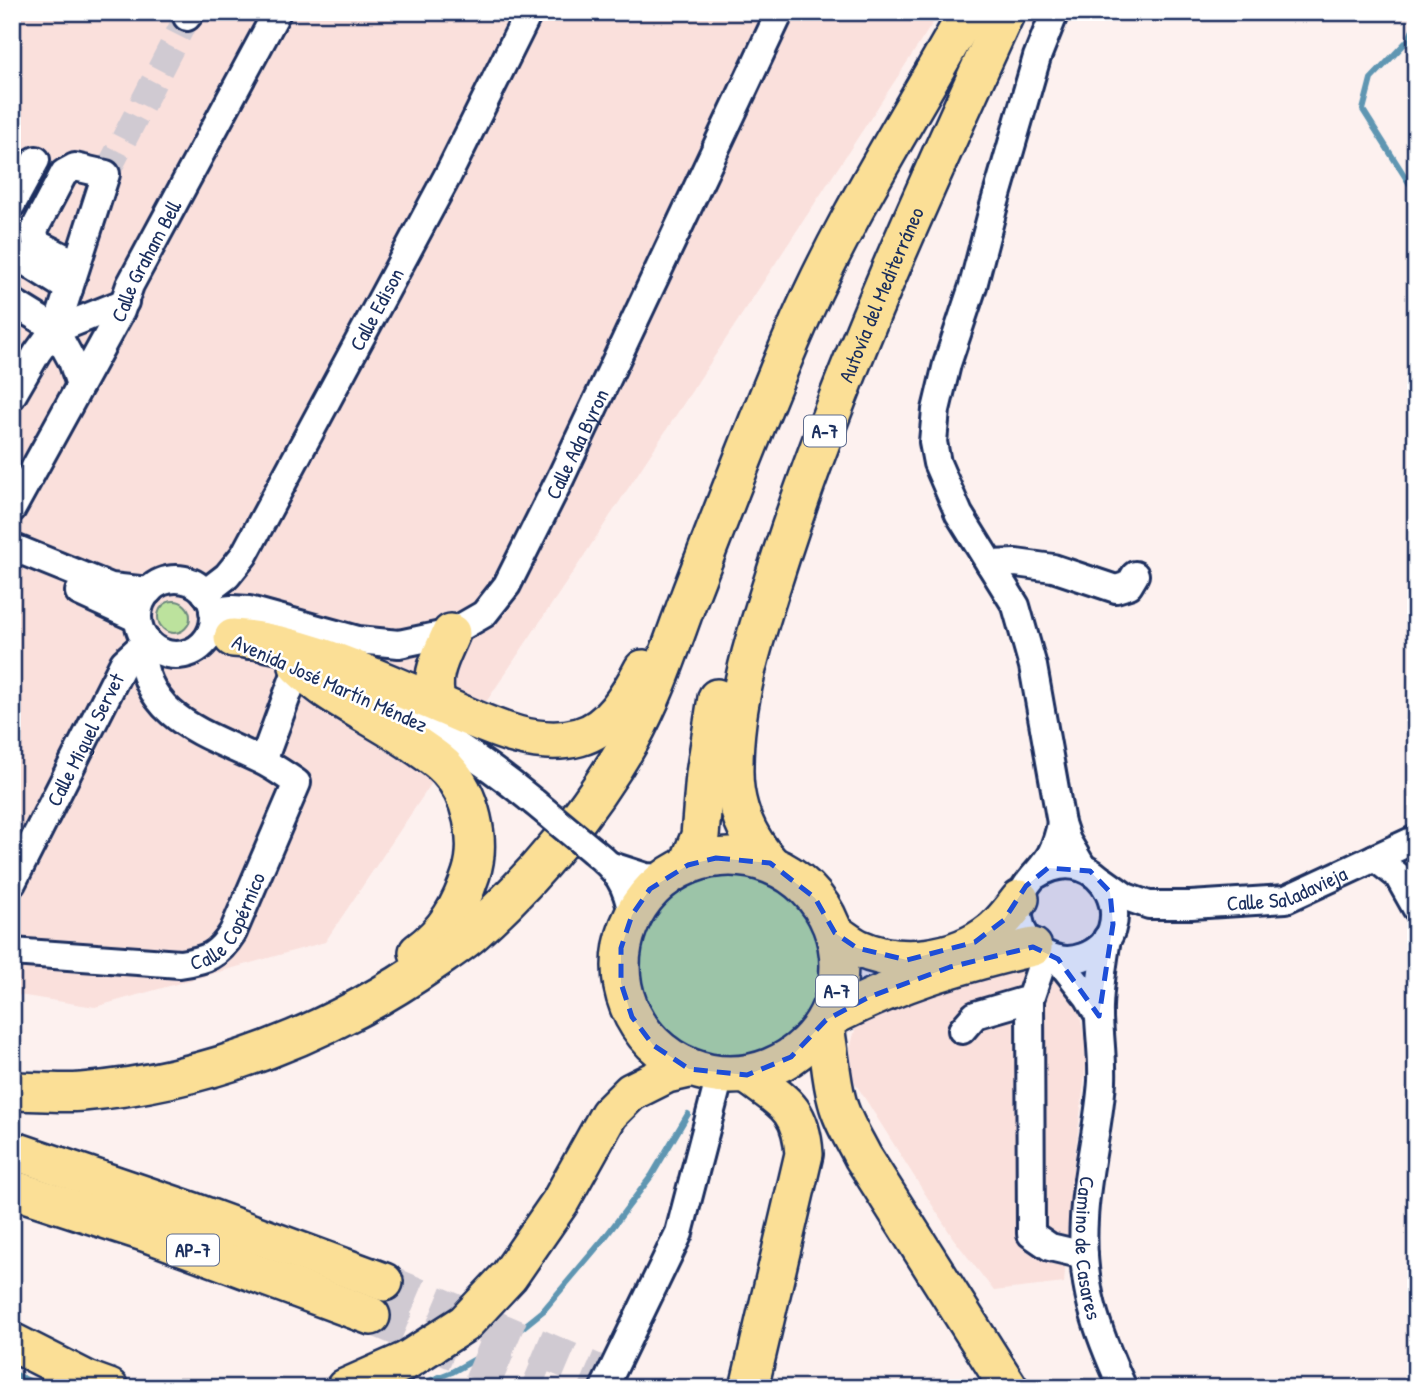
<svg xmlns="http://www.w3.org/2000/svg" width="1428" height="1400" viewBox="0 0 1428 1400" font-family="'Patrick Hand',sans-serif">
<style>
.built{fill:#fae0dc}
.green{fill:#bce29d;stroke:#6c887e;stroke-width:2}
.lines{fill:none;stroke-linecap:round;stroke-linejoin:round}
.stream{stroke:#5f96b2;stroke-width:6}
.minor-tunnel{stroke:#d0cad2;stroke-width:26;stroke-dasharray:26 13;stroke-linecap:butt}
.highway-tunnel{stroke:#d0cad2;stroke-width:37;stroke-dasharray:37 18;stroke-linecap:butt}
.minor-casing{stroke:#1b2f5e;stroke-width:32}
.highway-casing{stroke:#1b2f5e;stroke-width:42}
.minor{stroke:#fff;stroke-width:26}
.highway{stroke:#fbdf96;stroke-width:37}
.minor-bridge-casing{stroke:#1b2f5e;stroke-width:32;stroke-linecap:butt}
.minor-bridge{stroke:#fff;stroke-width:26}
.marked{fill:#1d4ed8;fill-opacity:0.2;stroke:#1d4ed8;stroke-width:5;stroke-dasharray:14 9;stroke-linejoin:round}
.labels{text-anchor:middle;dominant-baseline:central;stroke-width:5;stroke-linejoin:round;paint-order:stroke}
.shield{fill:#fff;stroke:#5f6d8e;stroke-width:2}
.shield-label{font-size:19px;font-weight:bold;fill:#1b2f5e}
.street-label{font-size:21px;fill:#1b2f5e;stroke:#fff}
</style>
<rect width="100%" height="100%" fill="#fdf1ef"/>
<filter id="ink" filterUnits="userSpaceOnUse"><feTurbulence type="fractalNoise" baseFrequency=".0143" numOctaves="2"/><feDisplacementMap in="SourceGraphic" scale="14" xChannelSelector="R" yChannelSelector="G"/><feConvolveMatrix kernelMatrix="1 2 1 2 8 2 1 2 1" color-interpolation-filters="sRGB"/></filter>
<g filter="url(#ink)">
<!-- built -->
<path class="built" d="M12,12h928l-366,559 -249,371 -230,65 -83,-13z
M1009,966l41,8 26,23 9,43 1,26 -13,107 -9,110 -70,8 -41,-53 -101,-160 -2,-29 7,-27 27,-17z"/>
<!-- green -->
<path class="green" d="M158 617a16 16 0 1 1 32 0a16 16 0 1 1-32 0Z
M637 969a93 93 0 1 1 186 0a93 93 0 1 1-186 0Z"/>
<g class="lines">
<!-- stream -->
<path class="stream" d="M1416,23l-7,16 -38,40 -8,31 46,73 7,6
M12,1373l32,15
M411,1388l41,-16 49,-27 42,-34 60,-71 49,-65 36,-61"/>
<!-- minor-tunnel -->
<path class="minor-tunnel" d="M106,174l81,-157"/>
<!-- highway-tunnel -->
<path class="highway-tunnel" d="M384,1282l249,106
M371,1316l171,72"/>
<!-- minor casing -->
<g class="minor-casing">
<g id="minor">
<path d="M1055,12l-18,45 -44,152 -20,77 -26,78 -11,46 -3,32 4,21 22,51 57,92 17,60 28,157 6,18 16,27"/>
<path d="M187,17l4,-5"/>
<path d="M12,204l24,-44"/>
<path d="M12,259l3,-4 54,34"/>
<path d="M12,302l39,24"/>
<path d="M58,323l48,-149 -31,-7 -11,6 -30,57 2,11 4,4 37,19"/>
<path d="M63,327l62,-25"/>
<path d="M59,337l13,24 8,24"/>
<path d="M12,396l25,-43 13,-18"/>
<path id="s1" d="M12,509l109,-198 9,-26 147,-273"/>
<path d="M12,547l99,40 38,4"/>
<path d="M990,564l26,-1 37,5 63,21 13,-4 6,-10"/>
<circle cx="176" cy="617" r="38"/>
<path d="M79,592l59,27"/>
<path id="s2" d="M205,593l22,-17 17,-21 204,-380 81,-163"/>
<path id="s3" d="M213,611l19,-2 17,1 109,30 41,4 52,-11 33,-19 23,-29 54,-108 219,-465"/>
<path d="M212,630l37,15"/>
<path d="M352,689c67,29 126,67 182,113"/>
<path d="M263,761l35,-95"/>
<path d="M593,851c24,19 34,33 39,64"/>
<path d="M1375,858l23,18 18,32"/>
<path d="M612,866l34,11 16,1"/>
<path d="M1036,875c68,-41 110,60 47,82 -16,6 -32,2 -45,-7 -20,-14 -24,-42 -13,-62 7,-12 19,-21 26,-34 5,-10 8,-20 10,-31"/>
<path id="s4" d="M1102,880l24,17 23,8h42l95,-6 130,-60"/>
<path id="s5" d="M12,883l112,-221 23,-21"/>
<path id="s6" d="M1107,938c-4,26 -9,54 -8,80 1,21 4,42 3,63 -3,46 -16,92 -18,138 -4,66 12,110 39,169"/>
<path id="s7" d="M12,952l168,12c27,-4 38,-8 53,-32l64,-149c-12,-8 -24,-17 -37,-23 -55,-27 -116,-41 -119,-114"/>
<path d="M1058,959l30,38 11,19"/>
<path d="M1030,999l1,235 19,13 34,8"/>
<path d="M962,1030l13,-15 55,-16 15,-44"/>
<path d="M604,1388l75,-155 41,-157"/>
</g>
</g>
<!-- highway casing -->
<g class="highway-casing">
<g id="highway">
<path d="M233,638c67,3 141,40 203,65 44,18 94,47 143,34 31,-8 50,-41 64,-68"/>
<path d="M298,666c9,8 18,17 29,24 28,19 58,34 86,53 11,8 25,16 34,26 24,25 35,72 24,105 -10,31 -25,58 -53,78"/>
<path d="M437,703c-8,-28 3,-44 14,-70"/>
<circle cx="730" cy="966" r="109"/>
<path id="s8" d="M770,863c-24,-27 -37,-60 -36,-96 0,-74 25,-142 47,-211 61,-187 143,-366 225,-544"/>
<path d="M688,865l12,-29 5,-62 12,-76"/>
<path d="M835,933c8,5 15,11 23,15 41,19 98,12 134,-17 11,-9 19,-20 28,-32"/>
<path d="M826,1020c70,-37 130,-55 207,-73"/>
<path d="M824,1023c6,26 6,53 13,78 5,20 17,38 26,56l146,231"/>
<path d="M747,1075c35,26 54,32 57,79l-55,234"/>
<path d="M12,1091c23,0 47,3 70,1 126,-10 252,-60 354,-132 13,-9 27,-18 38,-28 61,-54 116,-122 157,-193 25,-45 41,-96 59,-144 33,-85 65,-170 101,-254 48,-115 116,-220 177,-329"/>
<path d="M12,1150l182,62 190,70"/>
<path d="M12,1189l135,44 224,83"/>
<path d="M12,1342l75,38 22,8"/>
<path d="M345,1388l61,-27 59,-38 44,-47 51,-74 49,-88 22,-22 36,-18 22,-5"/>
</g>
</g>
<!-- minor -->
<use href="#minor" class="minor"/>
<!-- highway -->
<use href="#highway" class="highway"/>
<!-- minor-bridge casing -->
<g class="minor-bridge-casing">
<path id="minor-bridge" d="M534,802l59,49"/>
</g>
<!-- minor-bridge -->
<use href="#minor-bridge" class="minor-bridge"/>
</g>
</g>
<!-- marked area -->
<path class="marked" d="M716,858l54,5 45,35 20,35 22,15 50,12 68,-18 29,-22 22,-34 22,-18 42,3 20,21 3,32 -14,92 -41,-57 -25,-12 -83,20 -81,30 -43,23 -35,37 -44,18 -58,-6 -36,-24 -21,-28 -11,-34v-35l11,-33 18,-26 38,-24z"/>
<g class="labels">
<!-- shield labels -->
<g class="shield">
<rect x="804" y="415.5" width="42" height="31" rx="5"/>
<rect x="816" y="975.5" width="42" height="31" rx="5"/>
<rect x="167" y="1234.5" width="52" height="31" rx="5"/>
</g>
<g class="shield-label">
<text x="825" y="431">A-7</text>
<text x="837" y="991">A-7</text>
<text x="193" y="1250">AP-7</text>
</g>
<!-- street labels -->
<g class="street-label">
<text stroke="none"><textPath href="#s1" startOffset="282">Calle Graham Bell</textPath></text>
<text stroke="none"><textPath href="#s8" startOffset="602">Autovía del Mediterráneo</textPath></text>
<text stroke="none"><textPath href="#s2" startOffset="334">Calle Edison</textPath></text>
<text stroke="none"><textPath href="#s3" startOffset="476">Calle Ada Byron</textPath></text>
<text transform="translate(330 683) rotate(24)">Avenida José Martín Méndez</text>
<text stroke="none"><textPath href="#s5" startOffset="161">Calle Miguel Servet</textPath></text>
<text stroke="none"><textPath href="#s4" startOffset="194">Calle Saladavieja</textPath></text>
<text stroke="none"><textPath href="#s7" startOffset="238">Calle Copérnico</textPath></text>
<text stroke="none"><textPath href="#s6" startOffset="312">Camino de Casares</textPath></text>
</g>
</g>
<!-- margin -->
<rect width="1428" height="1400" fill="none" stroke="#fff" stroke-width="42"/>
<rect x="21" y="21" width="1386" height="1358" fill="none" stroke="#1b2f5e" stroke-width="2.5" filter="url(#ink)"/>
</svg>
